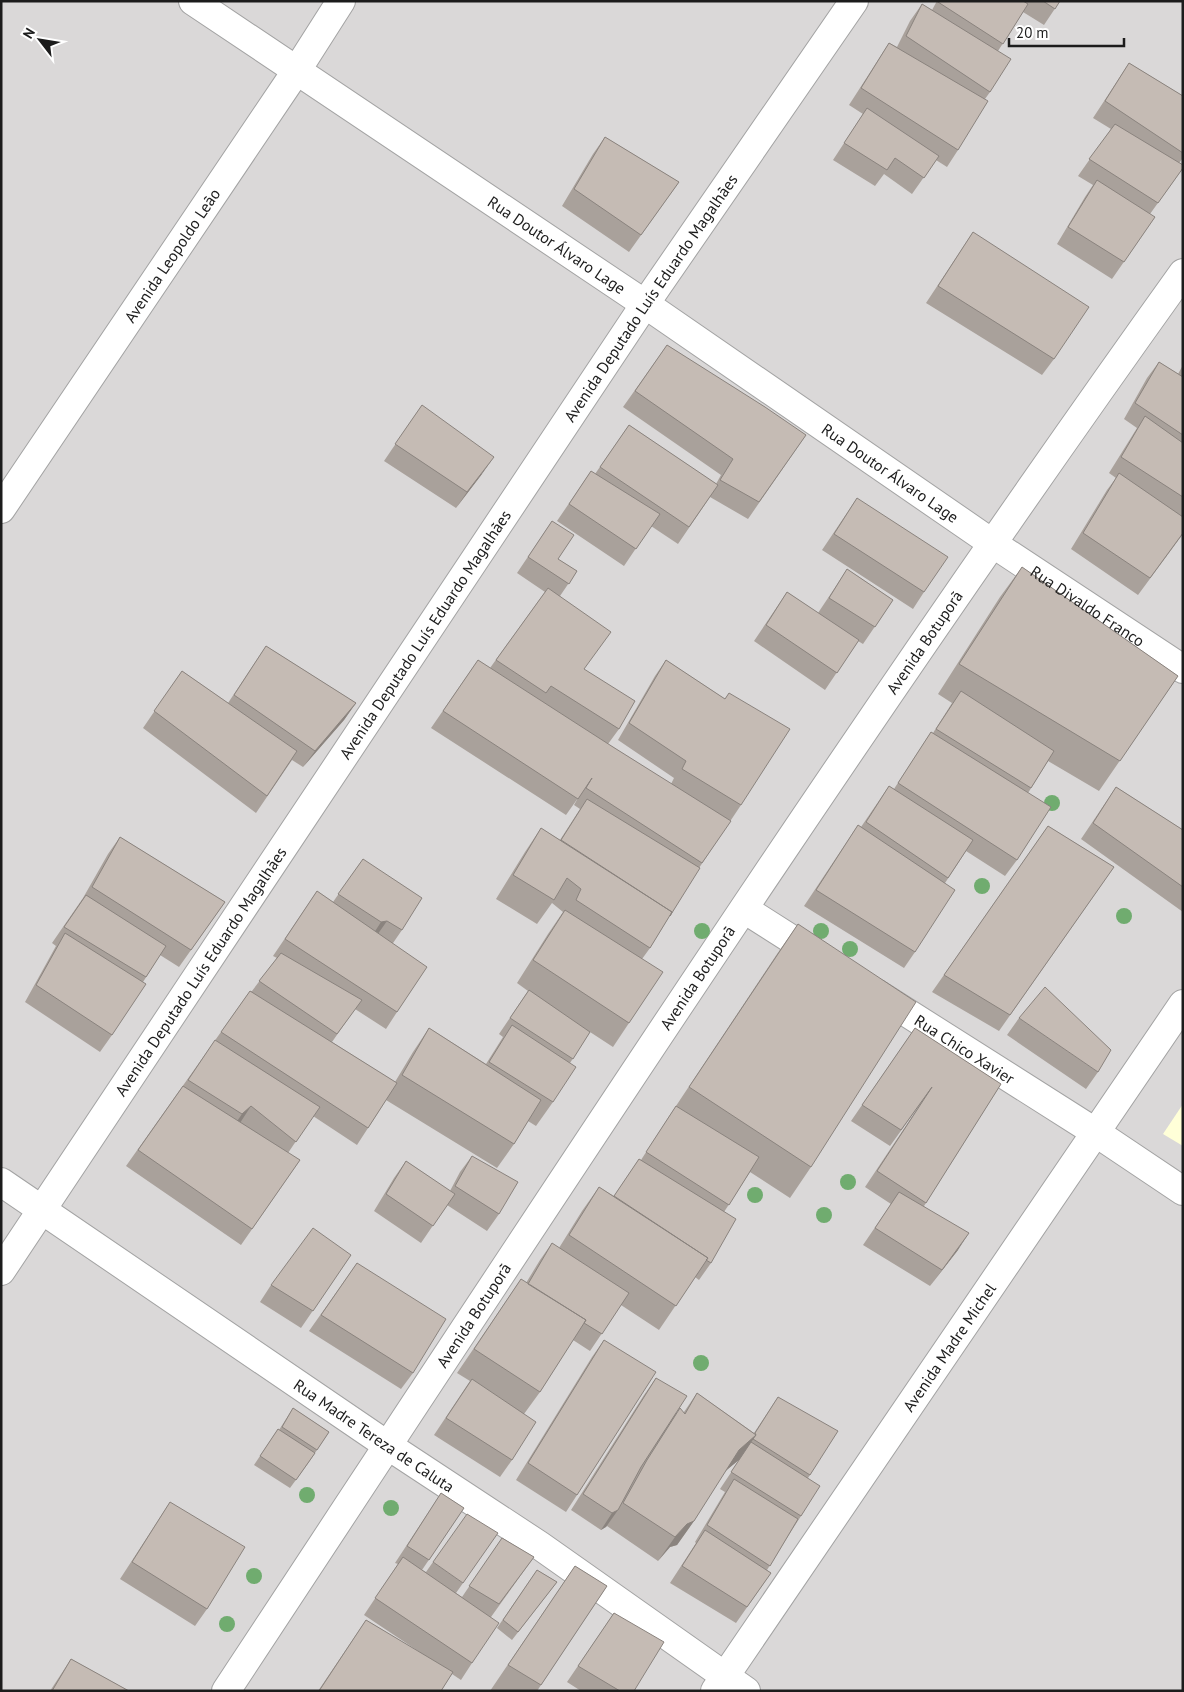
<svg xmlns="http://www.w3.org/2000/svg" width="1184" height="1692" viewBox="0 0 1184 1692" font-family="'PT Sans',sans-serif">
<style>
.residential{fill:#dad8d8}
.education{fill:#ffffd8}
.lines{fill:none;stroke-linecap:round;stroke-linejoin:round}
.minor-casing{stroke:#a3a3a3;stroke-width:30}
.minor{stroke:#fff;stroke-width:28}
.tree{fill:#70ac6f}
.wall{fill:#a9a19b}
.shaded-wall{fill:#8a837e}
.building{fill:#c5bbb4;stroke:#8a837e}
.labels{text-anchor:middle;dominant-baseline:central;stroke-width:5;stroke-linejoin:round;paint-order:stroke}
.street-label{font-size:16px;fill:#1c1c1c;stroke:#fff}
</style>
<rect width="100%" height="100%" fill="#ede9e1"/>
<!-- residential -->
<path class="residential" d="M1,1h1182v1690h-1182z"/>
<!-- education -->
<path class="education" d="M1183,1104v42l-20,-12z"/>
<g class="lines">
<!-- minor casing -->
<g class="minor-casing">
<g id="minor">
<path id="s1" d="M193,1l452,303 347,239 191,126"/>
<path id="s2" d="M1,509l296,-439 44,-69"/>
<path d="M744,909l77,49"/>
<path id="s3" d="M876,993l219,139 88,59"/>
<path id="s4" d="M1,1182l386,263 152,100 207,146"/>
<path id="s5" d="M1,1271l644,-967 209,-303"/>
<path id="s6" d="M226,1691c314,-476 625,-955 957,-1418"/>
<path id="s7" d="M715,1691l468,-687"/>
</g>
</g>
<!-- minor -->
<use href="#minor" class="minor"/>
</g>
<!-- trees -->
<g class="tree">
<circle cx="1052" cy="803" r="8"/>
<circle cx="982" cy="886" r="8"/>
<circle cx="1124" cy="916" r="8"/>
<circle cx="702" cy="931" r="8"/>
<circle cx="821" cy="931" r="8"/>
<circle cx="850" cy="949" r="8"/>
<circle cx="848" cy="1182" r="8"/>
<circle cx="755" cy="1195" r="8"/>
<circle cx="824" cy="1215" r="8"/>
<circle cx="701" cy="1363" r="8"/>
<circle cx="307" cy="1495" r="8"/>
<circle cx="391" cy="1508" r="8"/>
<circle cx="254" cy="1576" r="8"/>
<circle cx="227" cy="1624" r="8"/>
</g>
<!-- wall -->
<path class="wall" d="M937,1h123l-16,24 -21,-13 -25,39 -8,41 -5,7 -27,51 -11,17 -11,-7 -24,34 -28,-20 -9,12 -42,-26 30,-46 -14,-9 29,-45 11,-17 8,4 13,-26 12,-17 10,6z
M1129,63l54,33v62l-4,5 4,5 -33,46 5,3 -43,62 -55,-35 28,-47 8,-12 -15,-9 33,-47 -18,-11z
M605,137l74,45 -50,70 -67,-46 31,-52z
M973,232l81,127 -12,16 -116,-72z
M667,345l139,90 -58,84 -38,-22 -32,47 -27,-18 -27,40 -67,-45 34,-50 4,3 34,-49 87,59 5,-9 -98,-68z
M1159,362l19,12 5,-9v169l-45,61 -67,-46 36,-59 9,-12 -7,-5 28,-45 -13,-9 23,-41z
M422,405l60,69 -26,34 -72,-47z
M857,498l67,94 -11,17 -91,-59z
M552,521l6,38 19,12 -17,25 24,73 35,60 -11,15 63,40 3,-6 -56,-38 37,-64 11,-16 59,39 4,-6 12,112 -42,63 -49,80 -8,11 -13,64 -16,24 -23,-15 -20,31 -17,39 -17,24 -8,-5 -14,23 -17,24 -111,-68 -18,28 -11,17 -44,-29 -25,37 12,7 -59,85 -115,-79 124,-175h2l25,-33 -4,-2 44,-65 16,11 30,-43 39,71 -9,13 4,69 -11,17 -31,-20 -23,33 63,40 18,-30 16,-24 57,36 17,-27 -4,-3 29,-43 -11,-8 31,-49 15,-22 -11,-9 -15,21 -41,-25 29,-47 16,-24 19,12 20,-31 -6,-4 4,-7 -12,17 -135,-87 47,-68 12,8 55,-76 -28,-19z
M1022,567l156,109 -79,115 -51,-30 -20,32 -11,67 -12,16 -39,-25 -21,32 -30,69 -11,16 -100,-62 54,-81 3,2 28,-41 5,3 37,-57 2,1 19,-30 -14,-9 62,-97z
M847,569l46,31 -30,44 -5,-3 -33,49 -71,-49 33,-49 31,21 18,-27z
M266,646l90,57 -12,17 -41,47 -11,-7 -36,53 -113,-85 39,-57 46,32z
M1116,787l67,43v82l-102,-73z
M1048,826l66,41 -115,164 -67,-39z
M120,837l105,65 -46,65 -19,-12 -17,27 -31,53 -12,17 -75,-50 31,-56 -4,-3 31,-45 25,-44z
M798,924l13,243 -21,31 -40,-26 -26,40 -13,51 -12,17 -4,-3 -36,53 -38,-25 -31,46 -17,-11 -33,52 -16,22 -12,46 -12,17 -66,-42 36,-54 -13,-8 64,-94 5,4 14,-23 12,-17 7,5 23,-37 17,-24 15,9 25,-37 2,1 27,-42 109,-164z
M1019,1018l79,54 -12,17 -79,-54z
M915,1028l86,56 -77,122 34,44 -28,36 -67,-41 28,-41 -26,-17 56,-84 -31,43 -39,-25z
M472,1156l27,58 -12,17 -40,-26 -26,38 -47,-32 20,-33 12,-17 44,30 10,-19z
M351,1255l-50,73 -41,-26 11,-17z
M357,1263l56,110 -12,16 -92,-58z
M604,1340l-27,155 -11,17 -50,-32 76,-123z
M656,1378l20,35 8,-1 13,-19 57,40 24,-36 32,78 -2,3 -7,38 -9,14 -25,40 4,3 -35,50 -66,-40 26,-40 -1,-1 30,-50 -5,-3 20,-30 -15,12 -31,50 -17,24 -7,2 -12,14 -51,-35 -6,4 -30,-20 73,-115z
M293,1408l36,24 -20,30 -19,26 -36,-23 24,-36 1,1z
M441,1493l23,15 -42,62 4,2 7,-10 30,21 -7,10 6,4 40,-59 32,19 -43,60 -19,46 -11,17 -9,-6 -11,17h-123l48,-71 55,33 -57,-38 34,-51 -3,-1z
M170,1502l37,107 -12,17 -75,-47 39,-60z
M575,1566l32,20 -70,105h-47z
M537,1570l20,12 -45,58 -15,-12z
M614,1613l20,78h-53l-14,-9z
M71,1659l58,32h-79z"/>
<!-- shaded-wall -->
<path class="shaded-wall" d="M494,457l-12,17 -26,34 11,-16z
M356,703l-12,17 -41,47 12,-16z
M387,921l-12,17 -5,1 11,-17z
M251,1106l-11,17 -9,7 11,-16z
M969,1233l-11,17 -28,36 12,-16z
M756,1435l-16,24 -18,15 17,-24z
M618,1510l-12,17 -5,3 11,-17z
M694,1521l-17,24 -7,2 -12,14 17,-24 12,-13z"/>
<!-- building -->
<path class="building" d="M938,1h85l5,3 -25,40 -65,-42z
M1043,1h17l-5,8z
M922,4l89,55 -21,33 -84,-56z
M889,43l99,58 -30,49 -97,-62z
M1129,63l54,33v57l-78,-52z
M867,108l72,48 -15,22 -29,-20 -8,12 -43,-27z
M1115,124l68,41v3l-25,35 -69,-44z
M605,137l74,45 -38,53 -67,-46z
M1097,180l58,37 -31,45 -56,-35z
M973,232l116,75 -35,52 -116,-73z
M667,345l98,62 41,28 -47,67 -39,-22 13,-21 -98,-68z
M1159,362l24,15v58l-48,-32z
M422,405l72,52 -27,35 -72,-48z
M1145,416l38,27v54l-62,-40z
M629,425l89,60 -29,42 -89,-60z
M591,471l69,43 -24,35 -67,-45z
M1119,473l64,44v16l-33,45 -67,-45z
M857,498l91,59 -24,35 -90,-58z
M552,521l22,14 -16,24 19,12 -8,13 -41,-27z
M1022,567l156,109 -58,85 -161,-97z
M847,569l46,31 -18,27 -46,-29z
M548,588l63,44 -27,37 51,32 -16,28 -68,-43 -5,7 -50,-33z
M787,592l72,48 -22,33 -71,-48z
M266,646l90,57 -41,48 -81,-56z
M478,660l135,87 118,74 -29,42 -116,-75 6,-10 -14,21 -135,-88z
M666,660l59,39 4,-6 61,36 -49,76 -59,-36 4,-8 -57,-38z
M182,671l115,80 -30,45 -113,-85z
M961,691l93,60 -23,37 -95,-59z
M931,732l120,75 -34,53 -119,-77z
M889,786l84,54 -25,38 -82,-56z
M1116,787l67,43v57l-90,-64z
M587,799l113,69 -30,48 2,-4 -111,-72z
M858,825l97,65 -40,62 -99,-62z
M1048,826l66,41 -104,148 -66,-40z
M541,828l131,84 -22,36 -74,-48 5,-11 -14,-11 -13,22 -41,-25z
M120,837l105,65 -34,48 -99,-63z
M363,859l59,39 -20,32 -15,-9 -6,1 -43,-28z
M317,891l110,76 -30,45 -112,-73z
M86,895l80,51 -20,31 -82,-50z
M565,910l98,62 -34,51 -96,-63z
M798,924l118,78 -105,165 -122,-80z
M65,933l81,51 -34,51 -76,-50z
M281,953l81,47 -25,34 -78,-53z
M1045,987l66,63 -13,22 -79,-54z
M529,990l61,42 -17,27 -63,-41z
M250,991l147,92 -29,45 -147,-96z
M512,1025l64,42 -23,35 -64,-40z
M429,1028l112,72 -27,44 -112,-69z
M915,1028l86,56 -75,119 -49,-32 55,-84 -31,43 -39,-25z
M215,1040l105,67 -24,35 -45,-36 -9,8 -54,-34z
M183,1086l117,74 -48,69 -114,-79z
M676,1106l83,51 -30,48 -83,-53z
M472,1156l46,26 -19,32 -44,-28z
M639,1159l97,60 -25,44 -5,-3 2,-2 -94,-62z
M406,1161l49,33 -22,32 -47,-32z
M599,1187l109,71 -32,48 -107,-71z
M899,1192l70,41 -27,37 -67,-42z
M313,1228l38,27 -38,56 -42,-26z
M552,1243l77,50 -27,41 -18,-11 2,-3 -58,-36z
M357,1263l89,56 -33,54 -92,-58z
M521,1279l65,41 -46,72 -66,-43z
M604,1340l52,32 -79,123 -49,-32z
M656,1378l31,18 -46,71 -23,43 -6,3 -29,-19z
M472,1379l64,43 -24,38 -66,-42z
M697,1393l59,42 -17,15 -45,71 -7,3 -12,13 -52,-34 24,-43 33,-52 5,6z
M778,1397l60,34 -28,44 -57,-36 3,-4 -1,-2z
M293,1408l36,24 -12,18 -35,-23z
M278,1429l37,24 -19,27 -36,-24z
M751,1442l69,44 -19,30 -70,-44z
M734,1479l64,40 -28,47 -63,-41z
M441,1493l23,15 -35,52 -22,-14z
M170,1502l75,45 -38,62 -75,-47z
M467,1514l31,19 -35,50 -30,-21z
M705,1530l66,43 -24,34 -65,-41z
M502,1538l32,19 -35,47 -30,-18z
M403,1557l96,66 -27,40 -97,-65z
M575,1566l32,20 -66,99 -33,-20z
M537,1570l20,12 -39,50 -15,-12z
M614,1613l50,29 -30,49h-14l-42,-25z
M366,1620l87,52 -12,19h-122z
M71,1659l58,32h-77z"/>
<g class="labels">
<!-- street labels -->
<g class="street-label">
<text stroke="none"><textPath href="#s1" startOffset="438">Rua Doutor Álvaro Lage</textPath></text>
<text stroke="none"><textPath href="#s2" startOffset="306">Avenida Leopoldo Leão</textPath></text>
<text stroke="none"><textPath href="#s5" startOffset="1170">Avenida Deputado Luís Eduardo Magalhães</textPath></text>
<text stroke="none"><textPath href="#s1" startOffset="842">Rua Doutor Álvaro Lage</textPath></text>
<text stroke="none"><textPath href="#s1" startOffset="1080">Rua Divaldo Franco</textPath></text>
<text stroke="none"><textPath href="#s5" startOffset="765">Avenida Deputado Luís Eduardo Magalhães</textPath></text>
<text stroke="none"><textPath href="#s6" startOffset="1260">Avenida Botuporã</textPath></text>
<text stroke="none"><textPath href="#s5" startOffset="360">Avenida Deputado Luís Eduardo Magalhães</textPath></text>
<text stroke="none"><textPath href="#s6" startOffset="855">Avenida Botuporã</textPath></text>
<text stroke="none"><textPath href="#s3" startOffset="105">Rua Chico Xavier</textPath></text>
<text stroke="none"><textPath href="#s6" startOffset="450">Avenida Botuporã</textPath></text>
<text stroke="none"><textPath href="#s7" startOffset="416">Avenida Madre Michel</textPath></text>
<text stroke="none"><textPath href="#s4" startOffset="451">Rua Madre Tereza de Caluta</textPath></text>
</g>
</g>
<!-- border -->
<rect width="1184" height="1692" fill="none" stroke="#1c1c1c" stroke-width="5"/>
<!-- north arrow -->
<g transform="translate(40 40) rotate(301)" stroke="#ffffff" stroke-width="4" paint-order="stroke">
<path d="M0-4L9 19L0 12L-9 19Z" fill="#1c1c1c"/>
<text y="-8" font-size="14" font-weight="bold" text-anchor="middle" fill="#1c1c1c">N</text>
</g>
<!-- scale -->
<path d="M1009 38v8h115v-8" fill="none" stroke="#1c1c1c" stroke-width="2.5"/>
<text x="1016" y="38" font-size="15" fill="#1c1c1c" stroke="#ffffff" stroke-width="4" paint-order="stroke">20 m</text>
</svg>
